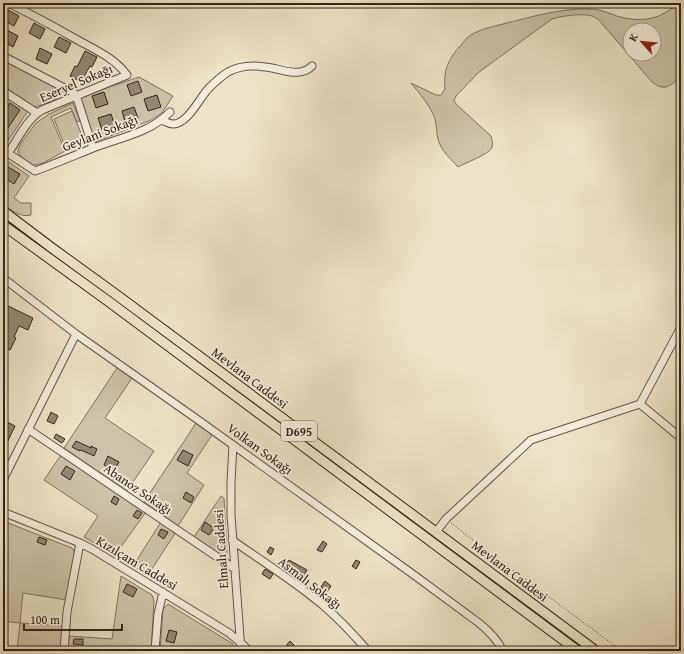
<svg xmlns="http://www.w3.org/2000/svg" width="684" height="654" viewBox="0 0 684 654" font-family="'Gentium Book Plus',serif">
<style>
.green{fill:#ccc4a8;stroke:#7f7560;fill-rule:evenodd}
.building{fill:#938972;stroke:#322618}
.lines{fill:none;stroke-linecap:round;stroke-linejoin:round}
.minor-casing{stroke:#605644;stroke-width:9}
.major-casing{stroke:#322618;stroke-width:11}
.path{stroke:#322618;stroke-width:1;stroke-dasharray:1 2;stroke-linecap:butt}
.minor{stroke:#f3edda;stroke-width:7}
.major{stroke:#ece4c6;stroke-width:9}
.labels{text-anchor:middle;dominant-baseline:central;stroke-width:3.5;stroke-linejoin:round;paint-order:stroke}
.shield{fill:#f3edda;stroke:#6c6252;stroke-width:1}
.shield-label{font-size:12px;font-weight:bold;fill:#322618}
.street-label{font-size:13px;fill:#322618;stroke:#f3edda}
</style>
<rect width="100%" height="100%" fill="#ece4c6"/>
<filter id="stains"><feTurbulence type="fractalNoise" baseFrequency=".005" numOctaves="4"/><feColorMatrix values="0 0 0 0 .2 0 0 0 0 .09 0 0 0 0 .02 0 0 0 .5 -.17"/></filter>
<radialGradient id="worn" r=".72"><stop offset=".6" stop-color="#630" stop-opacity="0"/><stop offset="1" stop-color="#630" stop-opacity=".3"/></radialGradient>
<!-- green -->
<path class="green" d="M679,3h2v74c-12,9 -16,15 -29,5l-54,-63c-2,-1 -4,-2 -6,-3 -10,-3 -31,0 -40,3l-73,53 -23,24 -2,5 3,4 34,31c1,5 3,9 0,13 -4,6 -26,14 -33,18 -8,-9 -17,-16 -20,-28 -2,-8 -1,-17 -5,-25 -5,-11 -14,-21 -22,-31l25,12h5l4,-6c-2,-18 3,-30 16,-44 2,-2 3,-5 6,-7 9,-8 24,-11 36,-14 28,-7 58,-16 87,-15 13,0 23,7 35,9 9,2 19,2 27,0 10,-2 19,-9 27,-15zM630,30h24v24h-24z
M3,60l58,30 -6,10 -20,7 -32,-21z
M139,77l34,19 -11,17 -11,7 -56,22 -15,-45z
M3,95l25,16 -23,34 -2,-1z
M73,103l7,18 -3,1 -6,-14 -20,9 14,34 -22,12 -4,1 -5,1 -6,-2 -7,-6 -3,-5v-2l3,-7 15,-20 13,-9z
M72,111l12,30 -18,8 -12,-30z
M3,158l26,18 -15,22 7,5h10v12c-11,3 -19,-5 -28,-11z
M117,368l15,10 -27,40 49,33 -27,40 -63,-43z
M196,423l16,12 -25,38 17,12 -26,41 -34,-24z
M61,455l85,57 -31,43 -31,-18 14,-21 -54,-36z
M221,496l3,2 3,57 -4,2 -29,-20z
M3,521l69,27 3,5 -8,47 -44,-7 -3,30 43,2 -3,26h-43l3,-28 -17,-2z
M161,522l15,10 -28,43 -15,-9z
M121,576l31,19 2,6 -3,50h-83l1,-15 43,3z
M168,604l65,40v7h-73l3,-42z"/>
<!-- building -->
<path class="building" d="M8,10l11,6 -5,10 -11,-6z
M34,23l11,6 -5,10 -11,-6z
M7,30l11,6 -5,11 -10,-6v-4z
M59,37l12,6 -5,10 -12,-6z
M40,48l12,6 -5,10 -11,-5z
M85,51l12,6 -5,10 -2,-1 -9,16 -11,-6 5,-10 2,1z
M138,81l4,11 -11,4 -4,-11z
M104,92l4,12 -12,4 -4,-12z
M157,95l4,12 -13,4 -4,-12z
M10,103l10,7 -17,25v-23h1z
M134,107l4,11 -13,4 -3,-11z
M111,114l4,12 -13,4 -4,-12z
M3,164l17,10 -6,10 -9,-6h-2z
M6,305l27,13 -5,12 -9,-4 -5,11 2,1 -6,12 -2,-1 -5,11v-38l2,-5 -2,-1v-4z
M51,412l7,4 -4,8 -7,-3z
M3,420l12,6 -12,25z
M56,434l9,5 -3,4 -8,-5z
M76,441l15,7v-2l6,3 -3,7 -13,-6 -1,1 -8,-4z
M183,450l10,5 -5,11 -11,-6z
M108,456l11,6 -5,9 -10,-6z
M66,466l9,5 -5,9 -9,-6z
M186,492l8,5 -3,6 -8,-5z
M114,496l5,3 -3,6 -5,-3z
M137,510l5,3 -4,6 -5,-3z
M205,522l9,6 -5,7 -8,-5z
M161,529l7,3 -4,7 -6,-4z
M39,537l8,3 -2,5 -8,-3z
M323,541l4,3 -5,8 -5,-2z
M270,547l4,2 -3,6 -4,-3z
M289,560l18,10 -4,7 -17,-12z
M356,560l4,2 -4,7 -4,-3z
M265,569l8,5 -3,5 -8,-5z
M325,581l6,5 -4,6 -6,-5z
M127,584l10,5 -4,8 -10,-5z
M169,630l8,2 -3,11 -8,-2z
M74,639h9v6l-10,-1z
M290,641l4,4 -4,5 -4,-4z"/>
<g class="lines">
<!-- minor casing -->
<g class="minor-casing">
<path id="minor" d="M3,56l71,37 2,2 17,53
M3,91l34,22
M161,120c4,1 8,4 12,4 15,0 27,-27 36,-36 6,-6 13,-12 19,-16 11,-6 25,-7 37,-5 15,1 34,12 47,-1
M3,150l32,21c19,-7 38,-15 58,-23 26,-10 57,-15 77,-36
M8,154c9,-14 19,-35 34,-44l85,-35c-13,-18 -34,-26 -53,-37 -21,-12 -43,-24 -66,-35
M3,278l73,56 125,88 213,153 65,48c10,8 18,16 24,28
M640,404l41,34
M28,429l207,140
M233,445l-2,37v33l10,136
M3,480l73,-146
M3,512l77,31 12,6 137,84 11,9 9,9
M436,532l10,-13 85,-79 109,-36 41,-77
M232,540c31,22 64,42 93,67 15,13 29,28 43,44
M64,651l3,-39 13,-69
M155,651l3,-37 5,-22"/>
</g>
<!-- major casing -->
<g class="major-casing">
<path id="major" d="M3,211l49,37 62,45 482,358
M3,225l105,76 470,350"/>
</g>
<!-- path -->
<path class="path" d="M451,523l40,31 131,97"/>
<!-- minor -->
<use href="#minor" class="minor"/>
<!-- major -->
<use href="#major" class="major"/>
</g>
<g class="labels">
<!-- shield labels -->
<rect class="shield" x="281" y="421" width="36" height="20" rx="3"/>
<g class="shield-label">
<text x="299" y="431">D695</text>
</g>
<!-- street labels -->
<g class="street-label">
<text transform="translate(76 83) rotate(-23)">Eseryel Sokağı</text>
<text transform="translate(100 133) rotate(-21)">Geylani Sokağı</text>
<text transform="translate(250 378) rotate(37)">Mevlana Caddesi</text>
<text transform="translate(260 449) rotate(36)">Volkan Sokağı</text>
<text transform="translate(138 489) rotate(34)">Abanoz Sokağı</text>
<text transform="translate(221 549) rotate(-94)">Elmalı Caddesi</text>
<text transform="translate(137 563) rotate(31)">Kızılçam Caddesi</text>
<text transform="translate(510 571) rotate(37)">Mevlana Caddesi</text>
<text transform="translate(310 583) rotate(38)">Asmalı Sokağı</text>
</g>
</g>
<!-- margin -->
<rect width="684" height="654" fill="none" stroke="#ece4c6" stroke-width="16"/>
<rect x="4" y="4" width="676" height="646" fill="none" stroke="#322618" stroke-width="2"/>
<rect x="8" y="8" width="668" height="638" fill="none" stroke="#322618"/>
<!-- north arrow -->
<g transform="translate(642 42) rotate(297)"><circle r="19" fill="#f3edda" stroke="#a69d8c"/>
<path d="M0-3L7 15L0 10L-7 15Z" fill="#8f2418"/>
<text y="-6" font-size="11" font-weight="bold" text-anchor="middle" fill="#322618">K</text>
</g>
<!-- scale -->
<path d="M24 624v6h98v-6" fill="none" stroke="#322618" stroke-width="2"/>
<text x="30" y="624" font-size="12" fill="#322618" stroke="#f3edda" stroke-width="3" paint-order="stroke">100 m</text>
<rect width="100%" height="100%" filter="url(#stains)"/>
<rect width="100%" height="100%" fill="url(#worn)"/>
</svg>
